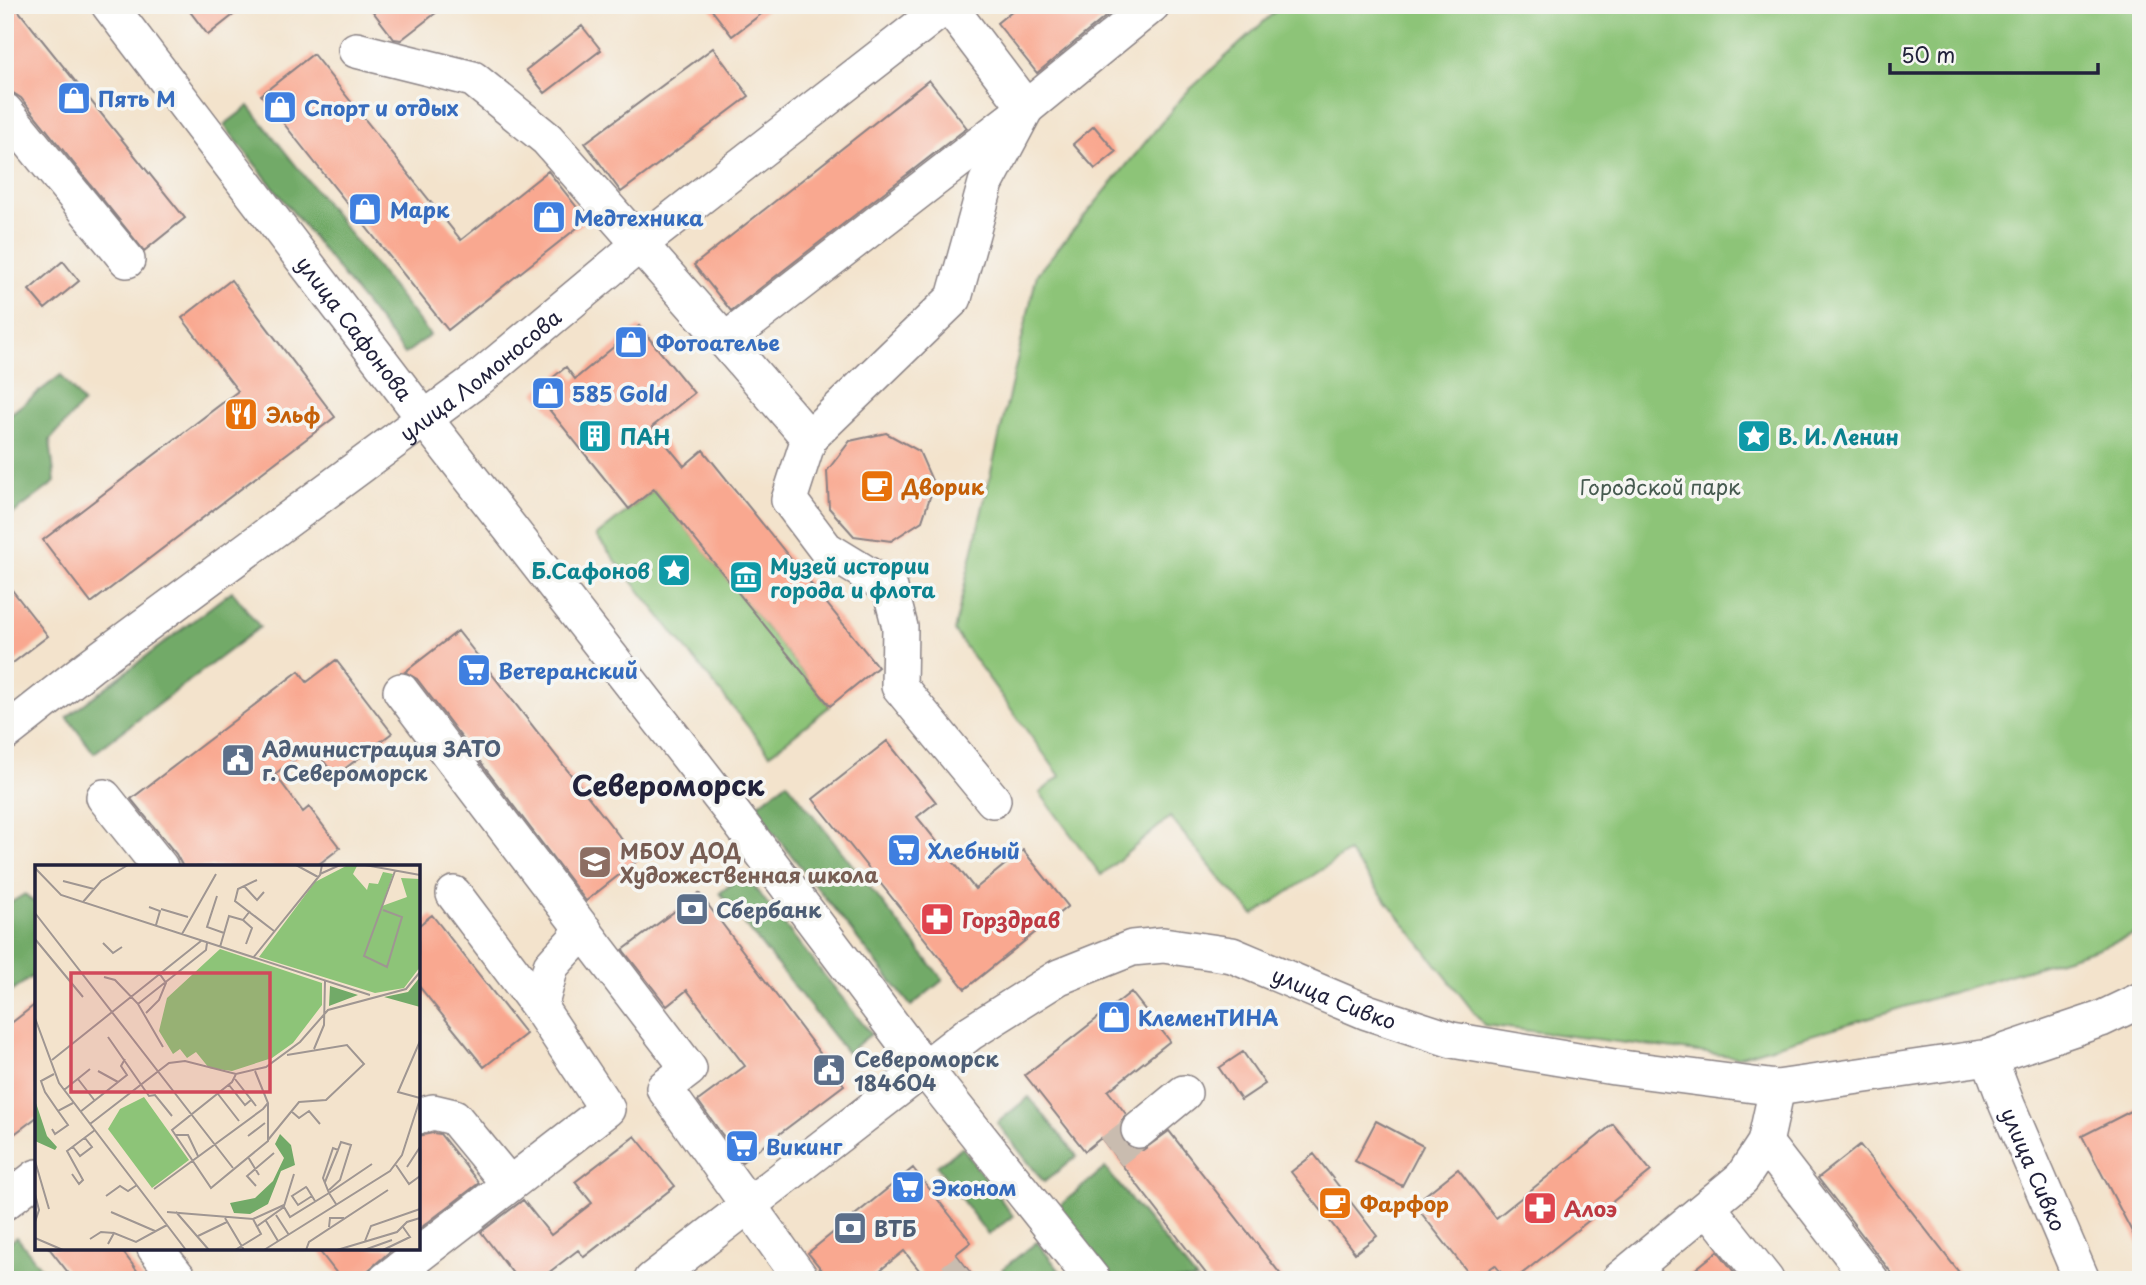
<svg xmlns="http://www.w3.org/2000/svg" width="2146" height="1285" viewBox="0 0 2146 1285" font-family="'Playpen Sans',sans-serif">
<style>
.green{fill:#8dc478;stroke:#58735a;stroke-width:2}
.forest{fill:#72aa68;stroke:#4a6652;stroke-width:2}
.building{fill:#f9a890}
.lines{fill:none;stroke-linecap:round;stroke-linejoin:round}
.minor-tunnel{stroke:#c9bcaf;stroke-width:35;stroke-dasharray:35 18;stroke-linecap:butt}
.minor-casing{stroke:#8a8284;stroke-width:38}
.minor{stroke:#fff;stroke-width:35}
.labels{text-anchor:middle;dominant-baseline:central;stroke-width:7;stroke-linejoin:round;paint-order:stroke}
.shop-label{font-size:21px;font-weight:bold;fill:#366cbe;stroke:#f6f6f2;text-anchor:start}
.street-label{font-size:21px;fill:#22223b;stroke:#f6f6f2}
.food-label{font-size:21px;font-weight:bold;fill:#c56008;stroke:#f6f6f2;text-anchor:start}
.culture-label{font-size:21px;font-weight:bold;fill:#0d838f;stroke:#f6f6f2;text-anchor:start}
.park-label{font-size:21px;fill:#475b50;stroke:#f6f6f2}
.service-label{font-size:21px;font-weight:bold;fill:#4e5e75;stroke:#f6f6f2;text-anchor:start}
.education-label{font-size:21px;font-weight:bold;fill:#785e54;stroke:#f6f6f2;text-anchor:start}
.health-label{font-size:21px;font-weight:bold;fill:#be3a42;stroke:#f6f6f2;text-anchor:start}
.district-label{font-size:28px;font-weight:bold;fill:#22223b;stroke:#f6f6f2}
.inset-road{fill:none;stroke:#9f9692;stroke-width:2}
.view{fill:#d1495b;fill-opacity:0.15;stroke:#d1495b;stroke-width:3.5}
.inset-edge{fill:none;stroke:#22223b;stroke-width:3.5}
</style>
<rect width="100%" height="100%" fill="#f6f6f2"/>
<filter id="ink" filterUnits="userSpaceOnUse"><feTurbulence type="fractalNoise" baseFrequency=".0143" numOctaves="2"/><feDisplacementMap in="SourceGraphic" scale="14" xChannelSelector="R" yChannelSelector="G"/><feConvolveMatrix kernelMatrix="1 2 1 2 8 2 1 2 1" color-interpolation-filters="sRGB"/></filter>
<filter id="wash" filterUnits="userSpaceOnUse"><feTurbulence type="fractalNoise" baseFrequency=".00686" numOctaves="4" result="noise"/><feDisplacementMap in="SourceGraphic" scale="28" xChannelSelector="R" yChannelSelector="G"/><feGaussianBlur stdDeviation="1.57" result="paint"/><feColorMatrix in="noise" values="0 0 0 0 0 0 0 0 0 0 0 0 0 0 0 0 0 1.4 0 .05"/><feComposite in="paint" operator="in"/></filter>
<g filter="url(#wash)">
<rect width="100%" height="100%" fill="#f3e3cc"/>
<!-- green -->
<path class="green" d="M1282,5h859v927l-48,18 -355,107 -254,-32 -136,-173 -94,63 -31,-33 -53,-65 -69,58 -61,-82 20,-17 -106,-145 83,-357 148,-180z
M655,489l175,217 -60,48 -174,-218z"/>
<!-- forest -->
<path class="forest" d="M249,106l181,229 -25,19 -181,-229z
M61,375l22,28 -33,37 5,42 -50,38v-102z
M232,591l28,36 -166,126 -27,-36z
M787,782l156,198 -32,26 -157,-198z
M744,874l127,160 -24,19 -127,-160z
M25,894l12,11v68l-32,23v-90z
M1029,1097l48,59 -33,26 -47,-59z
M962,1147l51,69 -25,19 -51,-69z
M1105,1168l92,112h-82l-58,-72z
M17,1237l33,43h-45v-35z
M1037,1242l30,38h-57l-8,-11z"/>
<g id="blocks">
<!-- building -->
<path class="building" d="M5,5h9l171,213 -41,33 -123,-153 -8,-5 -8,-2z
M185,5h61l-38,30z
M368,5h78l-45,35 -7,-1z
M708,5h65l-41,31z
M1019,5h101l-83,68 -40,-50z
M582,26l19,24 -56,43 -19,-23z
M713,48l36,48 -128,96 -36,-49z
M313,54l148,186 87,-69 39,49 -139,110 -187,-235z
M929,80l38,48 -236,183 -37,-46z
M1094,126l22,26 -21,17 -22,-25z
M63,261l16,20 -34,28 -16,-19z
M231,280l104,137 -244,186 -48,-63 195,-149 -56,-73z
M639,326l55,67 -42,34 32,39 19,-16 175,217 -48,39 -176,-217 -25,20 -94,-117 31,-25 9,12z
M886,433l33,18 15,34 -12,36 -31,20 -37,-5 -25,-28 -2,-37 23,-30z
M5,581l43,55 -43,33z
M458,631l180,229 -52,41 -169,-222 -12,-7z
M336,660l56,73 -57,43 -23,-30 -37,28 28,38 6,-5 31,41 -25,19h-132l-7,-13 -45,-55 168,-128 8,11z
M887,741l49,61 -19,15 58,72 48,-39 45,56 -103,83 -152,-190z
M699,893l145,192 -102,77 -44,-61 47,-35 -58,-76 -20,16 -44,-56z
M432,915l94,119 -42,33 -66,-82v-59z
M1131,992l39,49 -62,50 18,23 -6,10 -1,9 4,9 8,7 12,1 26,-19 116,149h-74l-110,-142 -16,13 -60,-76z
M37,1003v114l-32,24v-113z
M1243,1052l22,32 -24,16 -22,-32z
M2141,1106v143l-59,-113z
M1376,1121l47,25 -21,40 -47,-25z
M1613,1124l38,47 -137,109h-7l-12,-15 -21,15 -60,-76 44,-35 38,49z
M433,1133l7,1 39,49 -61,47v-94z
M635,1136l40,50 -91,71 -6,-7 -39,30h-21l-37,-48 42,-32 28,35 41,-32 -17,-21z
M1860,1145l105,135h-68l-54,-70 -25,-32z
M1314,1154l63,82 -22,17 -64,-81z
M913,1168l58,74 -15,12 20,26h-49l-23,-29 -36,29h-38l-22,-27z
M49,1248h71l24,32h-70z
M317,1248h77l-37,32h-15z
M1718,1251l22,29h-58z"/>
</g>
</g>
<g filter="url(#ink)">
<use href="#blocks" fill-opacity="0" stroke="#8a8284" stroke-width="2"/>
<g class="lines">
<!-- minor-tunnel -->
<path class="minor-tunnel" d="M1111,1152l28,-22
M953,1280l14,-11"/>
<!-- minor casing -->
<g class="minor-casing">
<g id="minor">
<path id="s1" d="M109,5l315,413 310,397 191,254 168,211"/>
<path d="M356,50l117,29 74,60 178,202 301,-233 126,-103"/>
<path d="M5,111l122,149"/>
<path d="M725,341l84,97 -20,62 37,49 64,39 10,39 -1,59 94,114"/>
<path d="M809,438l145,-140 32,-115 40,-75 -78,-103"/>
<path d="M401,691l288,378 -25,19 138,192"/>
<path id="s2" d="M5,733l85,-67 388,-287 162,-135 307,-239"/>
<path d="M104,797l56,70"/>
<path d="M454,894l86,114"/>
<path id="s3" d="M1989,1057l18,48 75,175"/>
<path d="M418,1116l15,-4 21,5 55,67"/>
<path d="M1139,1130l45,-37"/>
<path d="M1765,1143l106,137"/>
<path d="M5,1202l32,-25"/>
<path d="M1708,1207l58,73"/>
<path d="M155,1248l25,32"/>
<path d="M386,1280l221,-171 -67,-101 11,-42 33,-36"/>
<path id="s4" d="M652,1280l318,-247 89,-56 73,-29 31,-3 69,10 135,57 85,28 162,27 163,21 212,-31 112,-38 40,-19"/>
<path d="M1619,1280l123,-102 23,-35 12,-55"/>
</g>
</g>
<!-- minor -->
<use href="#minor" class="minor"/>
</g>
</g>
<!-- icons -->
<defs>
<g id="shop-square" transform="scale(1.75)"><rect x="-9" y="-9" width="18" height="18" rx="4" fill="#3f7fe0" stroke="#f6f6f2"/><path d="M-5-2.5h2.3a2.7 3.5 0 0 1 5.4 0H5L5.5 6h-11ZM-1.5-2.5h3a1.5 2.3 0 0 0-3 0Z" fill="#fff"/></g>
<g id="restaurant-square" transform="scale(1.75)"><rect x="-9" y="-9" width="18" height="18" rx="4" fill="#e8710a" stroke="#f6f6f2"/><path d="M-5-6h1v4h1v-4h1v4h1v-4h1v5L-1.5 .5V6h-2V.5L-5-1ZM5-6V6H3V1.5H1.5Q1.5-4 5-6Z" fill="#fff"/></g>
<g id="building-square" transform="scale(1.75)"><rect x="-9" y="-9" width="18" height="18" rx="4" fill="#0f9aa8" stroke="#f6f6f2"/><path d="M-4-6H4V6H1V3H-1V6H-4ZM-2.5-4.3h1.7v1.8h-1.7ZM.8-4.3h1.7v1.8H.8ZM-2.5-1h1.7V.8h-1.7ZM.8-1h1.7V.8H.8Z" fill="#fff"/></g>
<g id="sight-square" transform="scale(1.75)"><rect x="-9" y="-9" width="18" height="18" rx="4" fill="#0f9aa8" stroke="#f6f6f2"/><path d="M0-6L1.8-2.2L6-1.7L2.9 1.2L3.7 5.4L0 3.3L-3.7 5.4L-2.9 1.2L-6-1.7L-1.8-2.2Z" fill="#fff"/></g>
<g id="cafe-square" transform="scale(1.75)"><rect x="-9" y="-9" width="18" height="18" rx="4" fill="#e8710a" stroke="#f6f6f2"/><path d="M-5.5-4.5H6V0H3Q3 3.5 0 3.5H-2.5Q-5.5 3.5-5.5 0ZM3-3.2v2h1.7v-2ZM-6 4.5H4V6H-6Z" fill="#fff"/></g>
<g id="museum-square" transform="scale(1.75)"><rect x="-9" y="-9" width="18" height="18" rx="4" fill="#0f9aa8" stroke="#f6f6f2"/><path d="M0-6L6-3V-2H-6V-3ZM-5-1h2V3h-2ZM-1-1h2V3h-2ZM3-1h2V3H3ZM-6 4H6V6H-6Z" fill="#fff"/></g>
<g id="supermarket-square" transform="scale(1.75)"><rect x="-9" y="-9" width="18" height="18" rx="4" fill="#3f7fe0" stroke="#f6f6f2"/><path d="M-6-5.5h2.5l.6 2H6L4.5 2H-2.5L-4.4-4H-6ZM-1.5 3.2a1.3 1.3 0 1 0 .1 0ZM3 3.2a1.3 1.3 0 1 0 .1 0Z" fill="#fff"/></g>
<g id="civic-square" transform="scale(1.75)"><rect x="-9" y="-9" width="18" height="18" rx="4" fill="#5c6f8a" stroke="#f6f6f2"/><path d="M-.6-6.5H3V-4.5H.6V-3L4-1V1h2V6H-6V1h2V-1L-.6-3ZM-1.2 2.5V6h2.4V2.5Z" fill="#fff"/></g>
<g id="school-square" transform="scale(1.75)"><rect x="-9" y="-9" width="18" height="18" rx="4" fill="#8d6e63" stroke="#f6f6f2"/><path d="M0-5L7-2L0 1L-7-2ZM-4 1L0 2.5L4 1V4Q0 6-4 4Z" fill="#fff"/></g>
<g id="bank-square" transform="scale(1.75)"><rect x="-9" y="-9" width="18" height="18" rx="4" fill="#5c6f8a" stroke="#f6f6f2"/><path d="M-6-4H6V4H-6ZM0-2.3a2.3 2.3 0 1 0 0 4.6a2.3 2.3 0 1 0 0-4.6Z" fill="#fff"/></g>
<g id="pharmacy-square" transform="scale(1.75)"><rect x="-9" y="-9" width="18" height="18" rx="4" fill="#e0444e" stroke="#f6f6f2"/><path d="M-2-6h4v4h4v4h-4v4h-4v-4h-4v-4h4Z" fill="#fff"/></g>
</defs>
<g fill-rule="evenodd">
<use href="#shop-square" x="74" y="98"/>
<use href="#shop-square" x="280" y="107"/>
<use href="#shop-square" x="365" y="209"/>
<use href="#shop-square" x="549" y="217"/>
<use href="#shop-square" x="631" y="342"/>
<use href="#shop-square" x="548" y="393"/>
<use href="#restaurant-square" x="241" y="414"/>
<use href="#building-square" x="595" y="436"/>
<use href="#sight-square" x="1754" y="436"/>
<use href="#cafe-square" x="877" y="486"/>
<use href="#sight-square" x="674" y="570"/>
<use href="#museum-square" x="746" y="577"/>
<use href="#supermarket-square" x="474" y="670"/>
<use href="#civic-square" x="238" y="760"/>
<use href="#supermarket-square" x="904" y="850"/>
<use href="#school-square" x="595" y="862"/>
<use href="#bank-square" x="692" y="909"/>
<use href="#pharmacy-square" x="937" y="919"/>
<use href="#shop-square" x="1114" y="1017"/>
<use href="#civic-square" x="829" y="1070"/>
<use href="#supermarket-square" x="742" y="1146"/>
<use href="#supermarket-square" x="908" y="1187"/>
<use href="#cafe-square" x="1335" y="1203"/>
<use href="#pharmacy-square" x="1540" y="1208"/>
<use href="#bank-square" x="850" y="1228"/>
</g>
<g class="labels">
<!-- shop labels -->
<g class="shop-label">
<text x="98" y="98">Пять М</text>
<text x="304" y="107">Спорт и отдых</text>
<text x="390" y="209">Марк</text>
<text x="574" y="217">Медтехника</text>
<text x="656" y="342">Фотоателье</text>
<text x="572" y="393">585 Gold</text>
<text x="498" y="670">Ветеранский</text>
<text x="928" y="850">Хлебный</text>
<text x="1138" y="1017">КлеменТИНА</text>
<text x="766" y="1146">Викинг</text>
<text x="932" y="1187">Эконом</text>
</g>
<!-- street labels -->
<g class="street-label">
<text stroke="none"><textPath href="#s1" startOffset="406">улица Сафонова</textPath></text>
<text stroke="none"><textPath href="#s2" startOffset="595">улица Ломоносова</textPath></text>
<text stroke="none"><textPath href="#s4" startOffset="798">улица Сивко</textPath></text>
<text stroke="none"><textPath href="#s3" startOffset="121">улица Сивко</textPath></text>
</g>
<!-- food labels -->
<g class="food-label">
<text x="266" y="414">Эльф</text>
<text x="902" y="486">Дворик</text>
<text x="1360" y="1203">Фарфор</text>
</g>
<!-- culture labels -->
<g class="culture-label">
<text x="620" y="436">ПАН</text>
<text x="1778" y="436">В. И. Ленин</text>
<text x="770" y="565">Музей истории<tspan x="770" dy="24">города и флота</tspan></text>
<text x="650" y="570" text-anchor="end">Б.Сафонов</text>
</g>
<!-- park labels -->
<g class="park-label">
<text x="1660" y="486">Городской парк</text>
</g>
<!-- service labels -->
<g class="service-label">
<text x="262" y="748">Администрация ЗАТО<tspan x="262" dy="24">г. Североморск</tspan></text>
<text x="716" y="909">Сбербанк</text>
<text x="854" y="1058">Североморск<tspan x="854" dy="24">184604</tspan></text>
<text x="874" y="1228">ВТБ</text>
</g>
<!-- education labels -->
<g class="education-label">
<text x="620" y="850">МБОУ ДОД<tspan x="620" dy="24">Художественная школа</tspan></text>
</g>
<!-- health labels -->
<g class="health-label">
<text x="962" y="919">Горздрав</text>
<text x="1564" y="1208">Алоэ</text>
</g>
<!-- district labels -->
<g class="district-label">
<text x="668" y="784">Североморск</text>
</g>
</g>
<!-- overview -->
<g transform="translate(35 865)">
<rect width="385" height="385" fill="#f3e3cc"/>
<path d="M313,0l9,1 -4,8 14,16 2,-7 9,1 5,-12 10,2 -11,32 25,-9 -6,-19 19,1v88l-16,21 -29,5 -116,-36 56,-75zM185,84l102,34v22l-29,38 -21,15 -40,13 -23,-3 -13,-16 -9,6 -7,-9 -7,5 -14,-23 8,-33zM109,232l45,63 -37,28 -44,-59 12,-20z" fill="#8dc478"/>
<path d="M385,112v30l-36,-10 24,-5zM295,121l28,9 -29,11zM0,235l12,36 10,11 -2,3 -20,-9zM245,269l11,11 4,20 -14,6 -13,33 -18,10 -16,-1 -4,-10 25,-5 18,-17 11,-23 -9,-14z" fill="#72aa68"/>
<path class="inset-road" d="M261,0l22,12M330,0l55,10M0,3l26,27 309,100M285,9l20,-9M222,15l-19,9 -3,12 39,30M28,16l31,8M209,21l13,14 7,-8M182,31l-10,31 17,6M48,37l18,-21 27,-16M114,42l11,4 -4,14M126,44l27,8M348,45l19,7 -15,50 -23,-11 31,-85M0,48l198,255M147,69l34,-60M0,74l48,58M68,78l10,10 9,-6M211,79l6,-16 -9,-8 7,-9M185,82l9,-31 14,4M218,93l67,-83 2,-10M69,112l11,3 23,24 68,-54 1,-7M103,139l25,43M111,148l13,-13 7,-17 -7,-10M0,153l24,65 127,167M73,172l41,59 6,-1 17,21M385,176l-22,51 22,6M279,184l10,-24 1,-44M17,195l149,-119M63,206l20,11M19,209l-13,7 4,11 13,19 15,-8M201,209l-4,8 -60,48 39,58 57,-47v-38M43,214l17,22M200,214l21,27M194,220l16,20 6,-5M29,225l26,-21M183,229l21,27M256,246l8,7 10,-7 11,13M45,247l47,-37 -6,-9 4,-7M55,259l79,-61 16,-2 51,13 30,-7 34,-25 28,-32 78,-21 14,-17M17,264l3,5 13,-9 -10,-14M141,270h12l10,21M213,271l17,-13M233,275l31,-38 27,-2 38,-36 -17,-19 -60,10M38,282l7,9 12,-9 -7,-9M213,292l11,18M0,296l14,48M361,300l13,19 11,-8M372,302l13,-20M37,309l7,10 4,-4 -16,-29 28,-21M290,317l13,-32M221,321l-9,-10 27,-23M119,324l109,-80 5,-6 -13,-32M294,325l11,-10 11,-35 -10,-3 -3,8 -5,-2 -10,30 6,15 43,-29M0,329l4,16 -4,12M71,331l14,-10 8,5 9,-6M277,331l-14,9 -6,-9 14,-9 1,1 8,13M249,341l10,-32M76,347l44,19M132,347l86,7 31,-14M141,347l33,38M241,350l13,20M190,353l19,32M231,356l12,20M221,362l28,-20 6,10 39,-24 7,11M294,362l1,-9h14M163,371l29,-14M0,373l28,12M55,374l11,-7 13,1M330,376l6,-15 49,-17M73,379l6,-11 22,9 31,-17M200,385l26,-16 -8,-15M229,385l126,-79 12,-16 18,-56M271,385l3,-8 79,-52M302,385l60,-18 10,-10 13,-4M329,385l28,-10M348,385l27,-13 -7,-10"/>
<path class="view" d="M36,108h199v119h-199z"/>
<rect width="385" height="385" class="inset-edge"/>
</g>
<!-- margin -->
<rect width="2146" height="1285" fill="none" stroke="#f6f6f2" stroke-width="28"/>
<!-- scale -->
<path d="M1890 63v10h208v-10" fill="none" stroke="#22223b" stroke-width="3.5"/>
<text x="1901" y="63" font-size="21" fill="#22223b" stroke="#f6f6f2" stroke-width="5" paint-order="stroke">50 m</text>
</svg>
